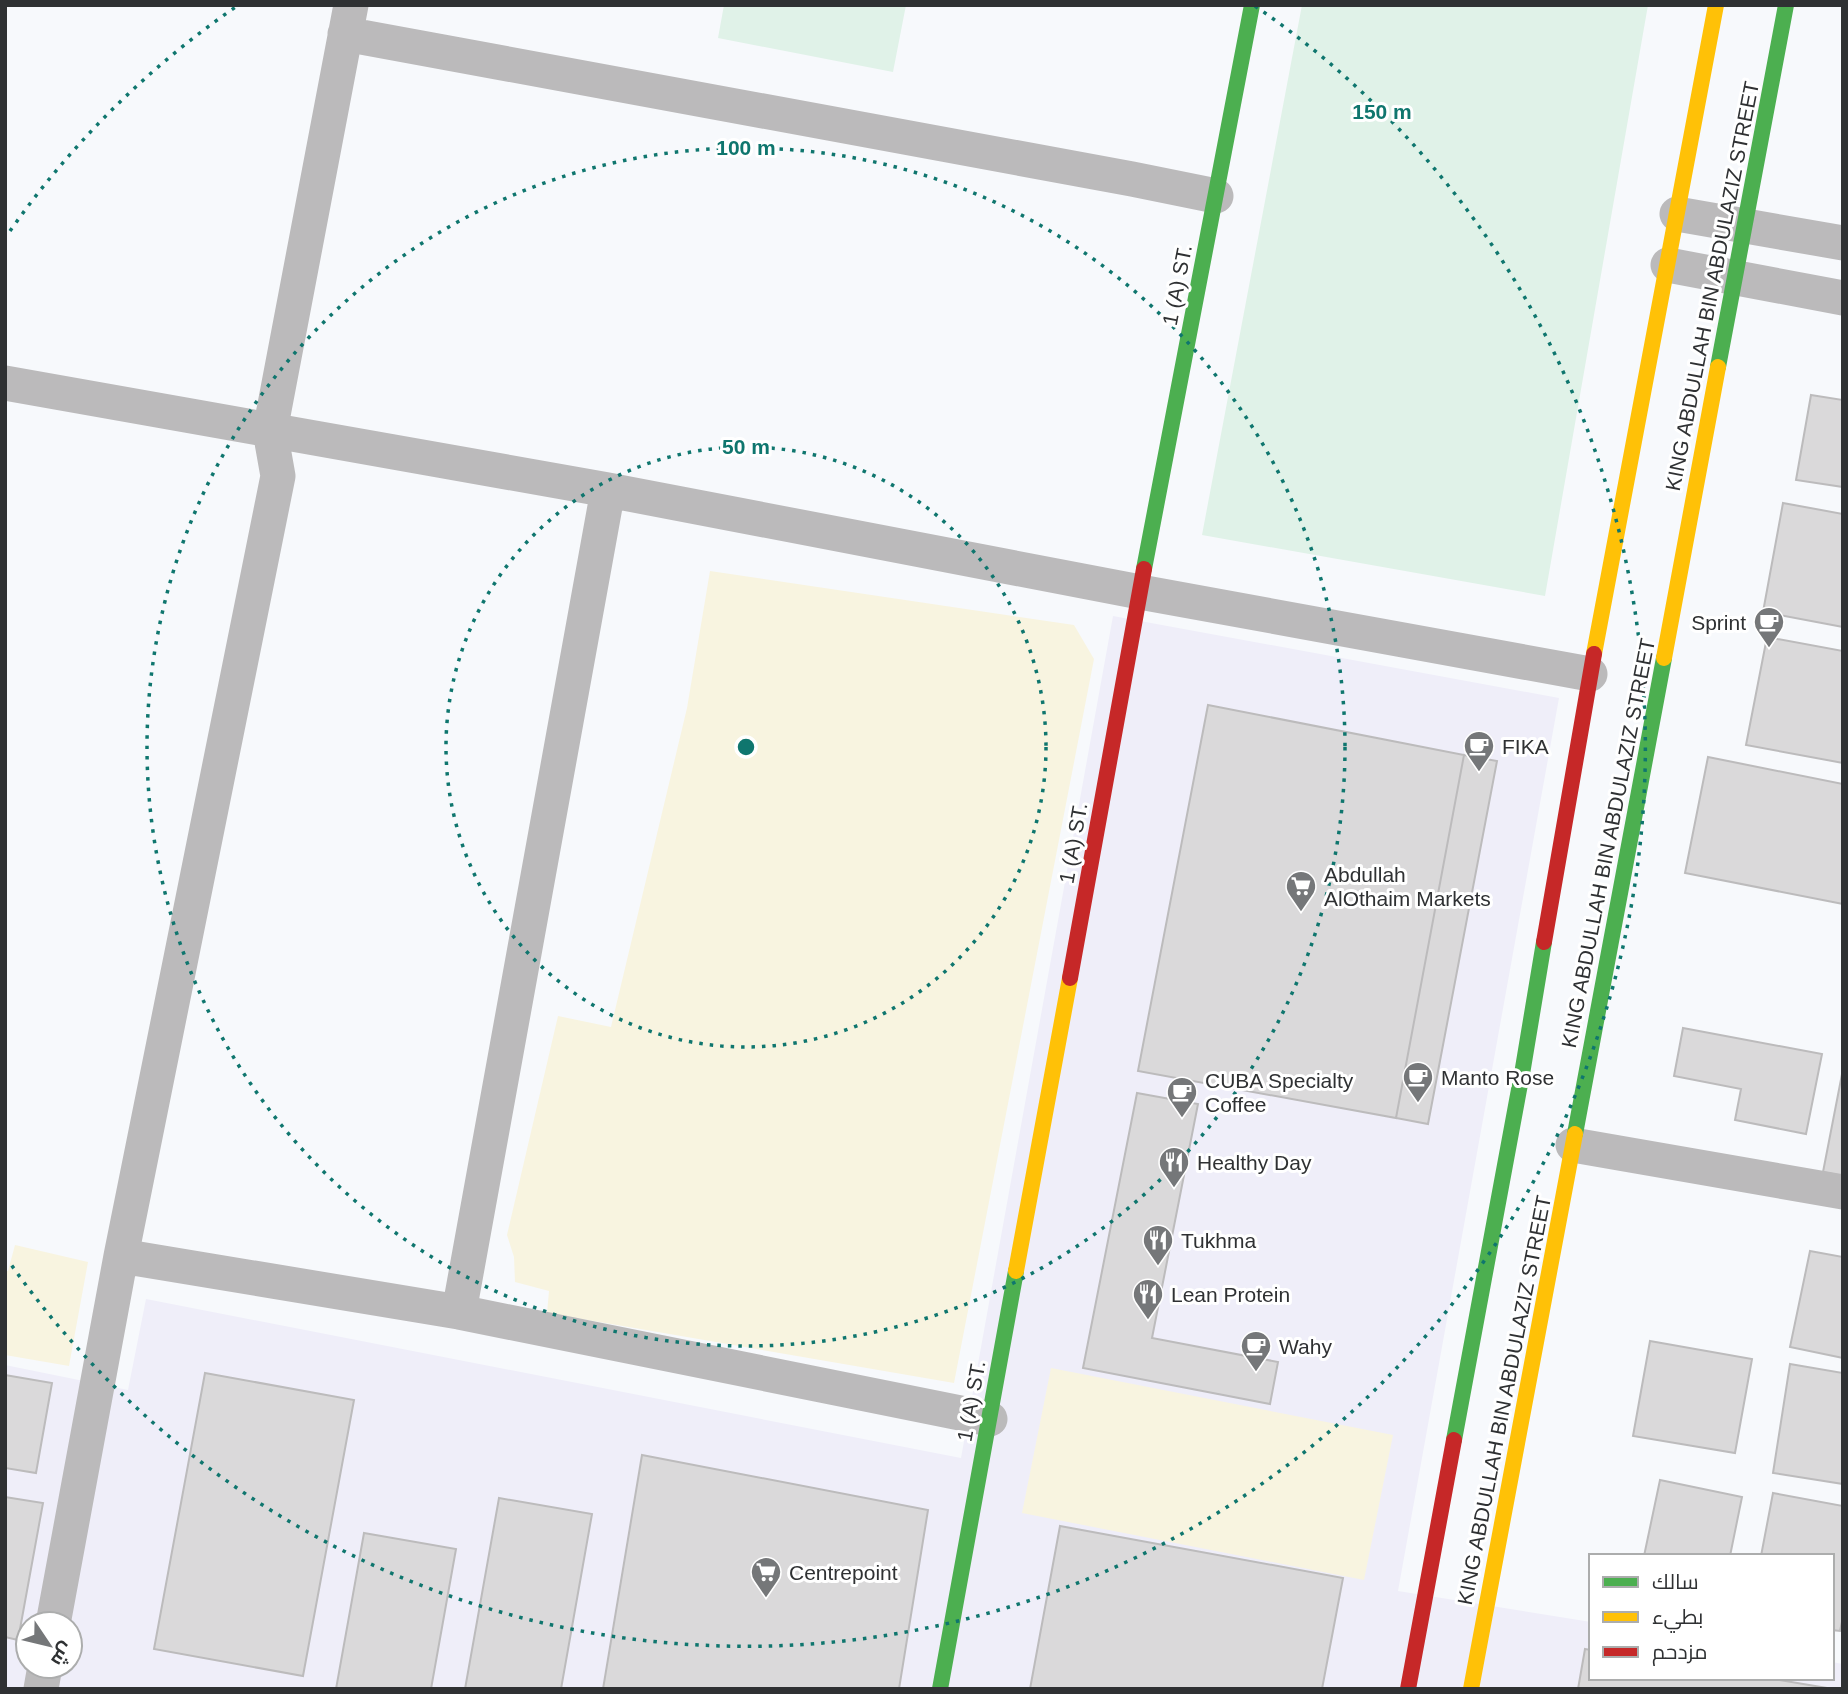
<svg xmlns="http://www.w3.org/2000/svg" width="1848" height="1694" viewBox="0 0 1848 1694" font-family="Helvetica,Cairo,sans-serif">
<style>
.commercial{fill:#efeef9;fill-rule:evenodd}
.green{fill:#e0f2e8}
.sand{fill:#f8f4e0}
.building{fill:#dad9da;stroke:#bcbbbc;stroke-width:2}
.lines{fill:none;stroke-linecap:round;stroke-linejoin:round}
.street{stroke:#bbbabb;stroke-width:35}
.fast{stroke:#4caf50;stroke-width:16}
.slow{stroke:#ffc107;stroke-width:16}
.jam{stroke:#c62828;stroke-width:16}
.ring{fill:none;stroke:#0f766e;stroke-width:3.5;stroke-dasharray:3.5 7}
.labels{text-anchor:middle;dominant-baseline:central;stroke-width:6;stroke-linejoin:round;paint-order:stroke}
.street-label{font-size:21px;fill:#2f3133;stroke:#fff}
.poi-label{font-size:21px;fill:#2f3133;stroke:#fff;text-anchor:start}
.centre{fill:#0f766e;stroke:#fff;stroke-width:3.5}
.ring-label{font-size:21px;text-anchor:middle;font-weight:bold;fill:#0f766e;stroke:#fff;stroke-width:6;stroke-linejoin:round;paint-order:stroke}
</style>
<rect width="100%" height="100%" fill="#f7f9fc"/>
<!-- commercial -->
<path class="commercial" d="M1113,616l446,82 -161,893 193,31v56h241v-16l11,2v25h-1838v-324l123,25 18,-91 815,159zM28,1624h42v42h-42z"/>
<!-- green -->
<path class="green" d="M724,5h182l-13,67 -175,-34z
M1302,5h346l-103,591 -343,-61z"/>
<!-- sand -->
<path class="sand" d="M710,571l364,54 20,34 -140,724 -407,-70 2,-22 -34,-9 -1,-25 -7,-22 51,-219 53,11 76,-319z
M15,1245l73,17 -19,104 -64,-11v-84h3z
M1051,1368l342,67 -29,145 -342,-67z"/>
<!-- building -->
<path class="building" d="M1811,395l32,5v87l-47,-7z
M1783,503l60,11v113l-80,-15z
M1767,637l76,14v112l-97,-18z
M1208,705l256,50 -68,363 -258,-47z
M1464,755l33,6 -69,363 -32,-6z
M1708,757l135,27v120l-158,-31z
M1683,1028l139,26 -16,80 -71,-14 6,-31 -67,-13z
M1843,1069v107l-20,-4z
M1137,1093l61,11 -46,234 126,24 -8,42 -187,-36z
M1810,1251l33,6v101l-53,-11z
M1650,1341l102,18 -17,94 -102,-17z
M1790,1364l53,9v111l-70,-11z
M205,1373l149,27 -51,276 -149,-27z
M5,1375l47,8 -16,90 -31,-5z
M642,1455l286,55 -29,179h-296z
M1660,1480l82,17 -12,59h-86z
M1773,1493l70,13v111l-3,14 -8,-1v-74h-71z
M5,1497l38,6 -25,137 -13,-3z
M499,1498l93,16 -31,175h-96z
M1060,1526l283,52 -21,111h-292z
M364,1533l92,16 -25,140h-95z
M1585,1649l6,1v28h177l65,11h-255z"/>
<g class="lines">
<!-- street -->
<path class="street" d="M345,34l787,145 84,17
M1677,214l166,29
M1668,265l175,33
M5,383l603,107 532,102 450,82
M1573,1145l270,47
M121,1256l338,56 531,107
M459,1312l149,-822
M53,1624l68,-368 157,-780 -8,-45 81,-426
M41,1689l4,-23"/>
<!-- fast -->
<path class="fast" d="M1718,367l68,-362
M1144,569l108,-564
M1575,1134l89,-476
M1454,1440l69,-372 21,-126
M940,1689l76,-418"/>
<!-- slow -->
<path class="slow" d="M1594,654l122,-649
M1664,658l54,-291
M1016,1271l54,-293
M1471,1689l104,-555"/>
<!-- jam -->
<path class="jam" d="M1544,942l50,-288
M1070,978l74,-409
M1408,1689l46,-249"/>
</g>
<!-- distance rings -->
<g class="ring">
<circle cx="746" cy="747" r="300"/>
<circle cx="746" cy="747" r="599"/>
<path d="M10 231A899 899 0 0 1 237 6M1255 6A899 899 0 1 1 10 1263"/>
</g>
<!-- icons -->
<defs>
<g id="cafe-pin" transform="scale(1.575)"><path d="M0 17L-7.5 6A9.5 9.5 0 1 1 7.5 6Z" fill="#757779" stroke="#fff"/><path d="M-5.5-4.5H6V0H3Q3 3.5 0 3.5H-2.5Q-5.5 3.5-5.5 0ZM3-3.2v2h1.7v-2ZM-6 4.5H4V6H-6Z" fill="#fff"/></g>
<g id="supermarket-pin" transform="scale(1.575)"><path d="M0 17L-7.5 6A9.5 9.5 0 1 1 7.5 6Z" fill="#757779" stroke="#fff"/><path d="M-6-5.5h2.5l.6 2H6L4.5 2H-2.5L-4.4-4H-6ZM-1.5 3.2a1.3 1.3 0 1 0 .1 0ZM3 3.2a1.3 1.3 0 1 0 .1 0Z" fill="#fff"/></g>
<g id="restaurant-pin" transform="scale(1.575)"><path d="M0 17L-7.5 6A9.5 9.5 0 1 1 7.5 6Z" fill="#757779" stroke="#fff"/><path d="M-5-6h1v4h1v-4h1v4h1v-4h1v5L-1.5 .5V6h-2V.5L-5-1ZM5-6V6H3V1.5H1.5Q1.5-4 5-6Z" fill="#fff"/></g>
</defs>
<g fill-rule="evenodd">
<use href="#cafe-pin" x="1769" y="622"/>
<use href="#cafe-pin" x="1479" y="746"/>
<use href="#supermarket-pin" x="1301" y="886"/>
<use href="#cafe-pin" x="1418" y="1077"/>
<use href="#cafe-pin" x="1182" y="1092"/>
<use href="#restaurant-pin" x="1174" y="1162"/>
<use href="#restaurant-pin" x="1158" y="1240"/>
<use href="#restaurant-pin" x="1148" y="1294"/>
<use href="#cafe-pin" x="1256" y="1346"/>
<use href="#supermarket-pin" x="766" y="1572"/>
</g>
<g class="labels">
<!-- street labels -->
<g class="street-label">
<text transform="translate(1177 285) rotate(-79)">1 (A) ST.</text>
<text transform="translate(1712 286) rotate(-79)">KING ABDULLAH BIN ABDULAZIZ STREET</text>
<text transform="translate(1073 843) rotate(-80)">1 (A) ST.</text>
<text transform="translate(1608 843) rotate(-79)">KING ABDULLAH BIN ABDULAZIZ STREET</text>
<text transform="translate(1504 1400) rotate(-79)">KING ABDULLAH BIN ABDULAZIZ STREET</text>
<text transform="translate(971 1401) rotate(-80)">1 (A) ST.</text>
</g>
<!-- poi labels -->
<g class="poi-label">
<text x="1746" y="622" text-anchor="end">Sprint</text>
<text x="1502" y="746">FIKA</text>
<text x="1324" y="874">Abdullah<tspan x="1324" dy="24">AlOthaim Markets</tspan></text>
<text x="1441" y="1077">Manto Rose</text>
<text x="1205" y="1080">CUBA Specialty<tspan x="1205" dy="24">Coffee</tspan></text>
<text x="1197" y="1162">Healthy Day</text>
<text x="1181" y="1240">Tukhma</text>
<text x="1171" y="1294">Lean Protein</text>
<text x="1279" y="1346">Wahy</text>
<text x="789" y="1572">Centrepoint</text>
</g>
</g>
<circle cx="746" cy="747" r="10" class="centre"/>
<g class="ring-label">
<text x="1382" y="119">150 m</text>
<text x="746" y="155">100 m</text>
<text x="746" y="454">50 m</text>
</g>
<!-- border -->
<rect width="1848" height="1694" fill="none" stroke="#2f3133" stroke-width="14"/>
<!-- legend -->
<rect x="1589" y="1554" width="245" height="126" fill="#ffffff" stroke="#acadad" stroke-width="2"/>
<rect x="1603" y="1577" width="35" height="10" fill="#4caf50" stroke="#acadad" stroke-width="2"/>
<text x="1652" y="1589" font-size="21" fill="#2f3133">سالك</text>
<rect x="1603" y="1612" width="35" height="10" fill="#ffc107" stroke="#acadad" stroke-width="2"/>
<text x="1652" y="1624" font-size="21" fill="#2f3133">بطيء</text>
<rect x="1603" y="1647" width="35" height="10" fill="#c62828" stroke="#acadad" stroke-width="2"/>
<text x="1652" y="1659" font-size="21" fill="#2f3133">مزدحم</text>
<!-- north arrow -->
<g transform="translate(49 1645) rotate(125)"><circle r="33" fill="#ffffff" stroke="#acadad" stroke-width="2"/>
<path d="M0-5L12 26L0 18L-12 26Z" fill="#757779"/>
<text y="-10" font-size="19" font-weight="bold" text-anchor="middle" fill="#2f3133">ش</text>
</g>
</svg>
